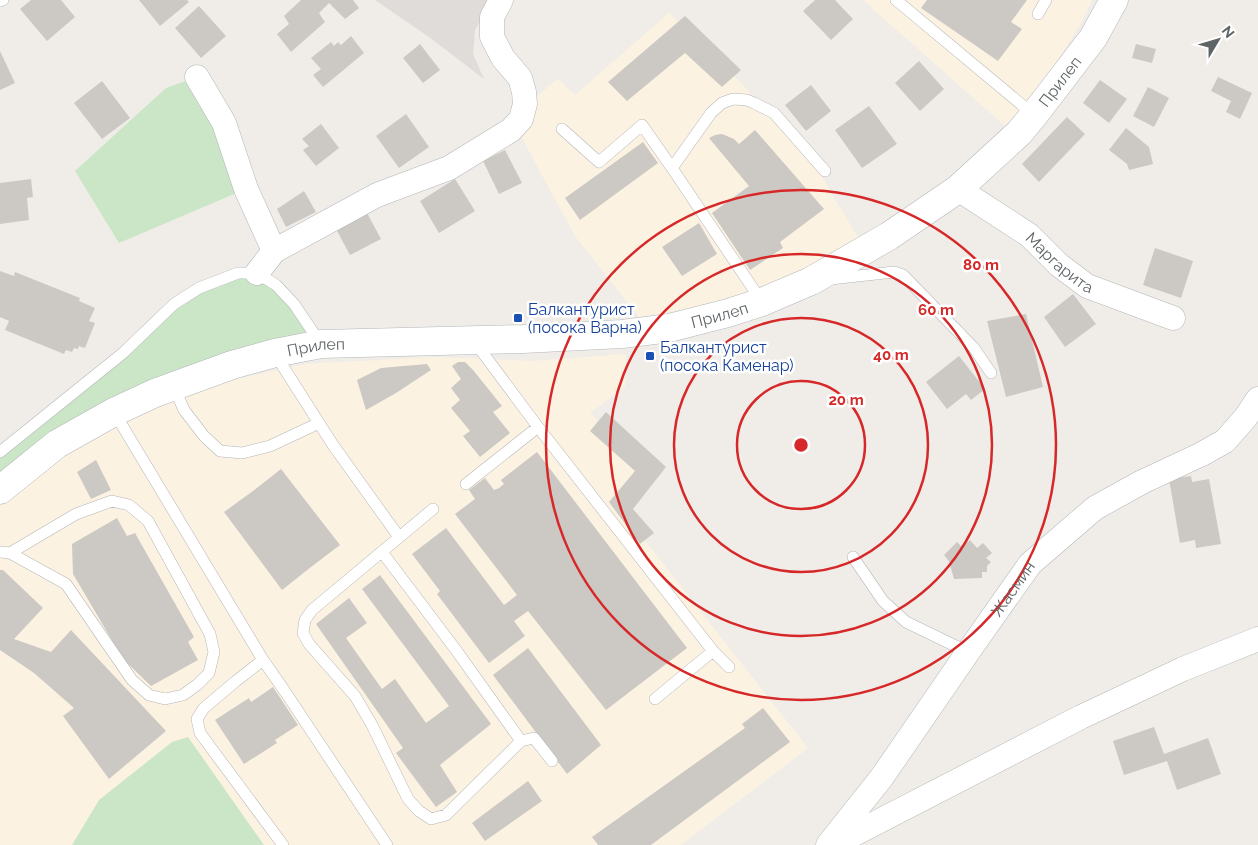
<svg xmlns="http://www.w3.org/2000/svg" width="1258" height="845" viewBox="0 0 1258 845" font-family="Raleway,sans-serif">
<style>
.commercial{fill:#fcf2e1}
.industrial{fill:#dfdcda}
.green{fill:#cbe6c6}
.building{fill:#ccc8c4}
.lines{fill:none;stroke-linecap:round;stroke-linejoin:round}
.lane-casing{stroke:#b3b6b9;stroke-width:12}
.street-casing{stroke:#b3b6b9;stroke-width:25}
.secondary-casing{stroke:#b2b6b9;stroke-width:29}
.lane{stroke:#fff;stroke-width:11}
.street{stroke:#fff;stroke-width:24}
.secondary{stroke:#fff;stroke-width:28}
.ring{fill:none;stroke:#d62828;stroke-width:2.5}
.transit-dot{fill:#1a4fb4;stroke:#fff;stroke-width:2}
.labels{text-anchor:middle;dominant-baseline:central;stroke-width:5;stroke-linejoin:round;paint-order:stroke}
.street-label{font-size:16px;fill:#5f6467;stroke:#fff}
.transit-label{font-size:16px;fill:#164399;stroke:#fff;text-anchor:start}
.centre{fill:#d62828;stroke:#fff;stroke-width:2.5}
.ring-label{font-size:15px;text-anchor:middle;font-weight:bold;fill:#d62828;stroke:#fff;stroke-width:5;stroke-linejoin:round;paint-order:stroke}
</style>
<rect width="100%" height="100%" fill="#f0ede8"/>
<!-- commercial -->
<path class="commercial" d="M863,0h229l-12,25 -41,64 -34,37z
M669,13l74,72 80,93 6,12 32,52 -59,31 -80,30 -83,14 -64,-81 -58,-107 10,-25 31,-25 17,16z
M626,354l-1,33 -35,26 55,55 -25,41 188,239 -127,97h-681v-342l12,-10 56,-41 74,-38 81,-32 82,-18 129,-7 98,4z"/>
<!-- industrial -->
<path class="industrial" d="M375,0h117l-17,30 -2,24 11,25 -55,-42z"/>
<!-- green -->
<path class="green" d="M197,77l49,112 -127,54 -44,-72 91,-83z
M238,273l38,12 39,49 -315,145v-27l174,-148z
M188,737l76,108h-192l27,-45 73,-58z"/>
<!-- building -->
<path class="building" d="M31,0h30l14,17 -28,24 -27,-32z
M139,0h48l2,2 -29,24z
M301,0h52l6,8 -14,11 -16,-16 -10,10 6,9 -34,30 -14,-18 12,-10 -5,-8z
M815,0h20l18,19 -22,21 -28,-29z
M927,0h100l-16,22 11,7 -24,32 -77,-53z
M199,6l27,30 -25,22 -26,-30z
M685,16l56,54 -19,17 -37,-34 -58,48 -19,-19z
M351,36l13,17 -41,34 -10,-12 8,-6 -10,-11 20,-16 3,4 4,-4 3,3z
M420,44l20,26 -17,13 -20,-25z
M1136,44l20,5 -4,14 -20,-5z
M0,51l15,32 -15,7z
M919,61l25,28 -24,22 -25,-28z
M1218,77l34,16 -12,26 -14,-7 5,-11 -20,-10z
M1100,80l27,19 -18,24 -26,-20z
M102,81l28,37 -28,21 -28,-36z
M811,85l20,26 -25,20 -21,-26z
M1148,87l21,11 -15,29 -21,-11z
M869,106l28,38 -35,24 -27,-38z
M406,114l23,33 -30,21 -23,-32z
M1067,117l18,17 -46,48 -17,-18z
M321,124l18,24 -23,18 -13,-16 6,-4 -7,-7z
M1126,128l23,19 4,17 -24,6 -2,-6 -18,-14z
M755,130l69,79 -44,33 3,6 -33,22 -38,-57 37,-27 -40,-48 6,-3 7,-1 12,5 5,5z
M643,142l15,21 -78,57 -15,-22z
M505,150l17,33 -23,11 -16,-33z
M31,179l2,18 -6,1 2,22 -29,4v-41z
M455,179l20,32 -36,22 -19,-32z
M304,191l12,21 -30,15 -9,-18z
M367,213l14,26 -31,16 -14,-26z
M699,223l18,31 -35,22 -20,-29z
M1155,248l38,13 -12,37 -38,-13z
M0,271l14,5 1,-4 65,26 -1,3 16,7 -6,13 6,2 -10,25 -6,-2 -1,3 -4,-1 -2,4 -6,-2 -2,4 -59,-24 4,-9 -9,-4z
M1073,294l23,30 -31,23 -21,-30z
M1026,314l17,73 -37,10 -19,-76z
M959,356l26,33 -14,11 -5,-6 -19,15 -21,-27z
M458,362h7l8,8 29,36 -9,6 17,21 -30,24 -17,-21 7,-5 -19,-23 9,-8 -9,-12 10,-9 -9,-13z
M427,364l4,6 -35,23 -30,17 -9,-30 24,-12z
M606,412l60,55 -33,42 21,24 -14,11 -31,-42 26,-31 -45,-40z
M537,452l150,196 -81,62 -78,-99 -14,10 11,15 -36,27 -52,-69 3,-3 -28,-37 34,-26 58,77 13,-10 -62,-81 20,-15 -6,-9 16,-12 9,12 5,-2 5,-4 -3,-4z
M96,460l15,30 -20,9 -14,-27z
M281,469l59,76 -29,22 -29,23 -58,-78 29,-21z
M1191,476l1,6 17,-3 12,65 -25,4 -1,-8 -15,3 -11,-64z
M117,518l10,18 8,-3 59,104 -6,5 10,18 -47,26 -28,-27 -50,-85 -1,-30z
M970,540l7,8 6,-5 9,10 -6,5 5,4 -4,4v6h-5v6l-28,1 -5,-18 -5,-6 13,-13 5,5z
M0,570h3l40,38 -29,31 37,13 20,-22 95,101 -57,48 -46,-63 11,-8 -40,-35 -34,-23z
M380,575l111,149 -51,41 17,27 -21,15 -40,-54 7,-5 -87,-124 33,-26 18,25 -21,15 36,51 13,-10 31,44 23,-17 -87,-117z
M528,648l73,97 -34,29 -74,-99z
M273,687l25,38 -23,15 2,3 -33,21 -29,-44 34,-22 2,4z
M763,708l27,34 -139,103h-53l-6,-8 153,-109 -3,-4z
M1154,727l10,27 44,-16 13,36 -44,16 -10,-29 -43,14 -11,-34z
M528,781l14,20 -57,40 -13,-18z"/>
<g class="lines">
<!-- lane casing -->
<g class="lane-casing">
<path id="lane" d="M896,0l138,115
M0,1l3,-1
M1038,14l8,-14
M562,129l37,33 43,-37 30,43
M830,279l64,-7 9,3 71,73 17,25
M762,302l-90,-134 39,-55 11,-10 11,-4 14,1 7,3 20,10 51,58
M474,341l64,86 175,224 16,16
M275,354l58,91 66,92
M174,387l10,23 20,26 16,15 22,2 28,-7 49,-23
M114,412l149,248
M0,452l123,-99 51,-49 25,-16 39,-15h19l19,12 18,19 27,40
M466,484l72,-57
M433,509l-121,101 -7,10 -2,13 6,11 46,52 17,29 36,74 11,12 12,8 15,-4 75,-74
M0,552l10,1 56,31 66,96 17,15 16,4 18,-4 14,-10 12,-12 5,-21 -4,-18 -62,-113 -19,-16 -17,-4 -36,13 -66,39
M382,552l74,98 65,91 13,-3 18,23
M853,557l30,44 23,21 62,30
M655,699l58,-48
M283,845l-83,-112 -3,-14 7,-11 32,-27 27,-21 21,30 103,155"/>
</g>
<!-- street casing -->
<g class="street-casing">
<g id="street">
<path d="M197,77l27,46 22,66 28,62"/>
<path id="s1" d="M958,189l71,46 30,30 28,21 86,32"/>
<path d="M257,273l17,-22 103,-56 72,-27 62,-38 10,-11 4,-15 -1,-12 -4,-14 -17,-20 -11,-21v-20l9,-17"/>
<path id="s2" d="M828,845l54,-68 86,-125 62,-88 65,-56 47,-26 60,-28 23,-13 21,-24 12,-18"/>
<path d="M833,845l248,-128 102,-48 75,-30"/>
</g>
</g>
<!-- secondary casing -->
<g class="secondary-casing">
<g id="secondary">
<path id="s3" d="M0,490l57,-46 57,-32 41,-19 77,-28 43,-12 46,-9 202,-5 99,-5 32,-4 15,-2 59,-15 34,-11 49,-21 78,-45 69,-47 61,-56 15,-18 59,-77 21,-38"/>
</g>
</g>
<!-- lane -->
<use href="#lane" class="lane"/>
<!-- street -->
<use href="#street" class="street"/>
<!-- secondary -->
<use href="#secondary" class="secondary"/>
</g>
<!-- distance rings -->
<g class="ring">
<circle cx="801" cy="445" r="64"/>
<circle cx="801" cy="445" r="127"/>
<circle cx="801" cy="445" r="191"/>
<circle cx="801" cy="445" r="255"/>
</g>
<!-- markers -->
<g class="transit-dot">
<rect x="513" y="313" width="10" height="10" rx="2.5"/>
<rect x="645" y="351" width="10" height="10" rx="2.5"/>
</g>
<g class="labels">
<!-- street labels -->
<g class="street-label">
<text stroke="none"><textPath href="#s3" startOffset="1178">Прилеп</textPath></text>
<text stroke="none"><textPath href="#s1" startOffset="126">Маргарита</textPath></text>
<text stroke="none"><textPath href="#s3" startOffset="758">Прилеп</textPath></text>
<text stroke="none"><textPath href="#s3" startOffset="352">Прилеп</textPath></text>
<text stroke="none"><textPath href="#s2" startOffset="316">Жасмин</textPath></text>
</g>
<!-- transit labels -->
<g class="transit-label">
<text x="528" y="309">Балкантурист<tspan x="528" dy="18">(посока Варна)</tspan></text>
<text x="660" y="347">Балкантурист<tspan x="660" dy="18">(посока Каменар)</tspan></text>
</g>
</g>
<circle cx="801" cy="445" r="8" class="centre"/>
<g class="ring-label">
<text x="981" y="270">80 m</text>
<text x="936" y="315">60 m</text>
<text x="891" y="360">40 m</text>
<text x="846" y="405">20 m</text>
</g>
<!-- north arrow -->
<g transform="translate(1218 40) rotate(52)" stroke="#ffffff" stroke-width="4" paint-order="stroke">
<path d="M0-4L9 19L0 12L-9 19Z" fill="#5f6467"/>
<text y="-8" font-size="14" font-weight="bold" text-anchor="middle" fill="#5f6467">N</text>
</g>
</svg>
